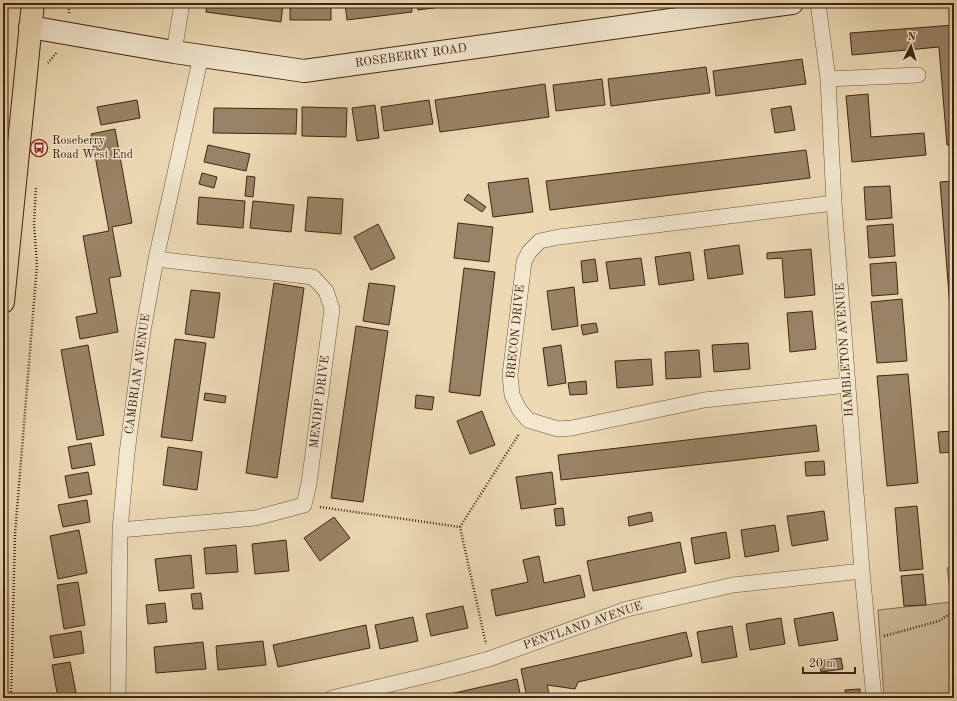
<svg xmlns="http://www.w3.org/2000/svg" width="957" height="701" viewBox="0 0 957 701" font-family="'Old Standard TT',serif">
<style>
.green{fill:#ceba98;stroke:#887054}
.building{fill:#998366;stroke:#412511}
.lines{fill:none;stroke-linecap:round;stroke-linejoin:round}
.street-casing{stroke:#6c523a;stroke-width:16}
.secondary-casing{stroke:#412511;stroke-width:24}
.primary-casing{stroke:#412511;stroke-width:24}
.path{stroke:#412511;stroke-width:2.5;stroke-dasharray:1 2;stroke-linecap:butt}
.street{stroke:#f2e6ce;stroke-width:15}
.secondary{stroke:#f2e6ce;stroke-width:22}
.primary{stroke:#ebd9b4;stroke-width:22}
.labels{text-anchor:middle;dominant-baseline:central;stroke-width:3;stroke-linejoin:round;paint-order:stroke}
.street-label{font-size:12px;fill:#412511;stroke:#f2e6ce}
.poi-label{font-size:12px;fill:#412511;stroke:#f2e6ce;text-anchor:start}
</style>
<rect width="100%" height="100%" fill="#ebd9b4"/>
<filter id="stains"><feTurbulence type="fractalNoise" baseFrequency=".005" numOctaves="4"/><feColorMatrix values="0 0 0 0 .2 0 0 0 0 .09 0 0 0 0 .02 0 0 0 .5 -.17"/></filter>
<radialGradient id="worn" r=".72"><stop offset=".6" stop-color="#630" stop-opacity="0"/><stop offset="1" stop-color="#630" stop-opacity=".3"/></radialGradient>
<!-- green -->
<path class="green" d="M954,567v131h-70l-6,-88 74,-8 -5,-34z"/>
<!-- building -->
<path class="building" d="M207,3h76l-2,19 -75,-10z
M290,3h41v17h-41z
M345,3h66l1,9 -65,8z
M417,3h24v4l-23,3z
M446,3h35l-34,4z
M954,25v120h-7l-8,-98 -87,8 -2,-22z
M802,59l4,25 -90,12 -3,-25z
M706,67l4,26 -99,13 -3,-27z
M602,79l3,26 -49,6 -3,-26z
M545,84l4,33 -109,15 -5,-32z
M868,94l3,43 53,-4 2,22 -74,7 -6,-66z
M137,100l3,18 -39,7 -4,-18z
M429,100l4,24 -49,7 -3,-24z
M375,105l4,33 -22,3 -5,-33z
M791,106l4,24 -20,3 -4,-24z
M302,107l45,1 -1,29 -44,-1z
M214,108l83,1 -1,25 -83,-1z
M115,129l17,94 -20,4 9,49 -12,2 9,54 -38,7 -4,-22 21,-4 -14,-77 26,-5 -18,-97z
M208,145l42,9 -4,17 -42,-9z
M806,150l4,28 -260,32 -4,-29z
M202,173l15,4 -3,11 -15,-4z
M247,176l8,1 -2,20 -8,-1z
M528,178l5,34 -40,5 -5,-34z
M954,181v176l-14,-175z
M890,186l2,32 -26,2 -2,-33z
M468,194l18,13 -4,5 -18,-12z
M199,197l46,4 -2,27 -46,-4z
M308,197l35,2 -2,35 -36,-3z
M253,201l41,4 -3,27 -41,-4z
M458,223l35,4 -4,35 -35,-4z
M378,224l17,34 -24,12 -17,-33z
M893,224l2,32 -26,2 -2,-32z
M739,245l4,29 -35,5 -4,-29z
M811,249l4,46 -30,3 -3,-40 -15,1v-6z
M690,252l4,28 -35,5 -4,-28z
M641,258l4,27 -35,4 -4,-27z
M595,259l3,22 -15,2 -2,-22z
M896,262l2,32 -26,2 -2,-32z
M464,268l31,4 -15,124 -31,-4z
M274,283l30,5 -27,190 -31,-5z
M369,283l26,3 -6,39 -26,-4z
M574,287l4,39 -26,4 -5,-39z
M191,290l29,3 -6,45 -29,-4z
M902,299l5,62 -30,2 -6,-61z
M812,311l4,38 -26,3 -3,-39z
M596,323l2,9 -15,3 -2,-10z
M356,326l32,5 -25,171 -32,-4z
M175,339l31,4 -14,98 -31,-4z
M748,343l2,26 -36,3 -2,-27z
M88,345l16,90 -27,5 -16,-90z
M561,345l5,38 -18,3 -5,-38z
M699,350l2,27 -35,2 -1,-27z
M651,359l2,26 -36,3 -2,-27z
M908,374l10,109 -31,3 -10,-110z
M586,381l1,13 -17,1 -2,-12z
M205,393l21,3 -1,7 -21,-3z
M416,395l18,2 -2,13 -17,-2z
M482,411l13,34 -25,9 -13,-33z
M816,425l3,26 -258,29 -3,-25z
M954,431v21l-14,1 -2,-21z
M91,443l4,22 -23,4 -4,-22z
M168,447l34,5 -5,38 -34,-5z
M824,461l1,14 -19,1 -1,-14z
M88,472l4,22 -23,4 -4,-22z
M552,472l4,32 -35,5 -5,-32z
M87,500l3,22 -27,5 -5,-22z
M917,506l6,63 -23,2 -5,-63z
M563,508l2,17 -9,1 -2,-17z
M824,511l4,29 -36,6 -5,-30z
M651,512l2,9 -24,5 -1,-9z
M334,517l16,21 -30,23 -16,-23z
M775,525l4,26 -34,6 -4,-27z
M79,530l8,43 -29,6 -8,-43z
M726,532l4,26 -35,6 -4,-26z
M286,540l3,31 -34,3 -3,-30z
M680,542l6,30 -93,19 -6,-30z
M236,545l2,27 -32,2 -2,-26z
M191,555l3,33 -35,3 -4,-32z
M539,556l5,27 36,-8 5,22 -89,19 -5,-26 37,-8 -5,-22z
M923,574l3,31 -22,1 -3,-30z
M78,582l7,43 -21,4 -7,-44z
M201,593l2,16h-10l-2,-15z
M165,603l2,19 -19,2 -2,-19z
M463,606l5,22 -37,8 -5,-22z
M833,612l5,28 -39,6 -5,-27z
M413,617l5,24 -38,8 -5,-24z
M781,618l4,26 -35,6 -4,-26z
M366,625l4,23 -92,19 -5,-22z
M732,626l5,31 -35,6 -5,-31z
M81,631l3,22 -30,5 -4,-22z
M686,632l6,24 -114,26 -3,7 -28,-4 3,13h-23l-6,-29z
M263,641l3,24 -48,5 -2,-24z
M203,642l3,27 -50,4 -2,-26z
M841,658l2,11 -22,3 -2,-11z
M70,662l7,36h-19l-6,-33z
M517,679l4,19h-89z
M860,689v9h-14l-1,-8z"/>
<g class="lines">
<!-- street casing -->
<g class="street-casing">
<path id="street" d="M818,3l10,76 6,124 28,368 12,127
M174,52l8,-49
M828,79l90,-4
M834,203l-275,34 -19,4 -11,11 -5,10 -14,113 2,20 7,14 9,11 30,9 14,-1 132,-28 144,-15
M120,530l135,-12 49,-13 5,-22 23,-174 -6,-18 -13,-14 -157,-18
M118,698l2,-168 7,-77 16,-122 13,-72 45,-203
M332,698l97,-23 60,-16 138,-50 106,-24 129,-14"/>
</g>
<!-- secondary casing -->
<g class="secondary-casing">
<path id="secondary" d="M30,27l144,25 130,19 488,-68"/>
</g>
<!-- primary casing -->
<g class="primary-casing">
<path id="primary" d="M3,302l30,-299"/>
</g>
<!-- path -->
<path class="path" d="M69,3v12
M48,63l9,-11
M320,507l140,20 26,117
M460,527l59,-93
M884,636l55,-15 15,-10
M11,698l4,-164 22,-269 -3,-41 2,-38"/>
<!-- street -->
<use href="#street" class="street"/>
<!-- secondary -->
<use href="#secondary" class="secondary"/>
<!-- primary -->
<use href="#primary" class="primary"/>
</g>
<!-- icons -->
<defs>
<g id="bus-ring" transform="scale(0.9)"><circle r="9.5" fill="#f2e6ce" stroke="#8f2418" stroke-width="1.5"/><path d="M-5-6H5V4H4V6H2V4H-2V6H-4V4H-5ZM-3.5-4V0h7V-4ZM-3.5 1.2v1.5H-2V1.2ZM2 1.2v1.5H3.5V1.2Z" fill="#8f2418"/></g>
</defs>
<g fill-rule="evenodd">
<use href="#bus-ring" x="39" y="148"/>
</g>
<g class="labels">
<!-- street labels -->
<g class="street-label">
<text transform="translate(411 56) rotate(-8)">ROSEBERRY ROAD</text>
<text transform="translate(516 332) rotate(-84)">BRECON DRIVE</text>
<text transform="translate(845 350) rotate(-94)">HAMBLETON AVENUE</text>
<text transform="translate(138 374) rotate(-82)">CAMBRIAN AVENUE</text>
<text transform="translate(320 402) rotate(-83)">MENDIP DRIVE</text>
<text transform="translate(583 626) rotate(-19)">PENTLAND AVENUE</text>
</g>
<!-- poi labels -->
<g class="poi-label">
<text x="52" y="141">Roseberry<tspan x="52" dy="14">Road West End</tspan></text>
</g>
</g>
<!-- margin -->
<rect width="957" height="701" fill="none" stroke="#ebd9b4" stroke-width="16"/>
<rect x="4" y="4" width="949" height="693" fill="none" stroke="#412511" stroke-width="2"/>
<rect x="8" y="8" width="941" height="685" fill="none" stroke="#412511"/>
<!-- north arrow -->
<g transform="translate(911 46) rotate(5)" stroke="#f2e6ce" stroke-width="3" paint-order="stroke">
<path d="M0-3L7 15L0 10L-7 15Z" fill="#412511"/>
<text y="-6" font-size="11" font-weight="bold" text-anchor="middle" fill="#412511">N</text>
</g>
<!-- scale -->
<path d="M803 667v6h52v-6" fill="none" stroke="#412511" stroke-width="2"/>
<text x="809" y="667" font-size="12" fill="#412511" stroke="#f2e6ce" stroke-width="3" paint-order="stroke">20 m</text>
<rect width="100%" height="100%" filter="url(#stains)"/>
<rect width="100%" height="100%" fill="url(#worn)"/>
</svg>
